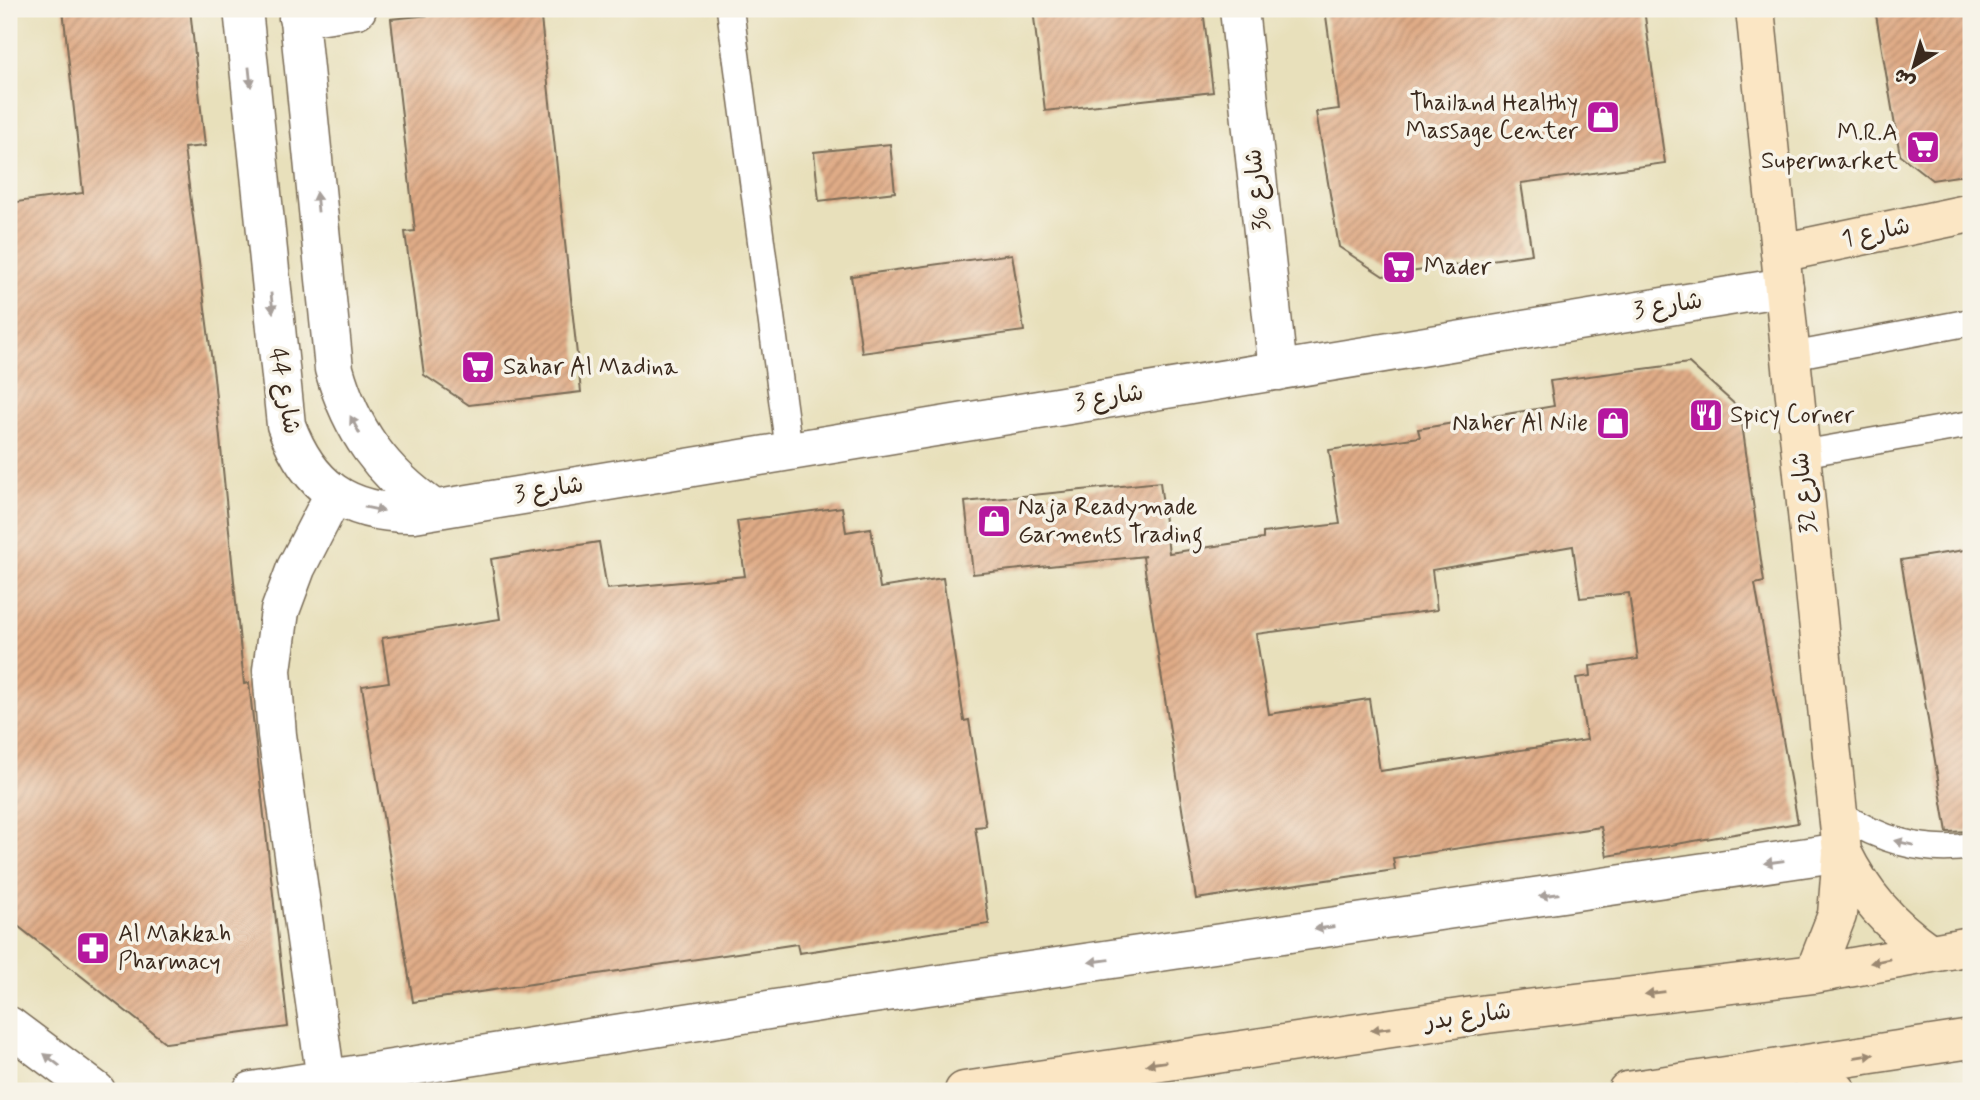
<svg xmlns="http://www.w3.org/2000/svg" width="1980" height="1100" viewBox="0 0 1980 1100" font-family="Mynerve,'Playpen Sans Arabic',sans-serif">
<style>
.building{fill:url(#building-hatch);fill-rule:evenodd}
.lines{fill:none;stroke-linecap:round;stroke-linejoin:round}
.lane-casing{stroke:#786a55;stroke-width:29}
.street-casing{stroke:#786a55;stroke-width:41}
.secondary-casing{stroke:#786a55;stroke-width:41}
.lane{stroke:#fff;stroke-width:26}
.street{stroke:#fff;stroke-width:38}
.secondary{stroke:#fbe6c4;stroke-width:38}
.oneway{fill:#a79f9a}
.oneway2{fill:#9b8871}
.labels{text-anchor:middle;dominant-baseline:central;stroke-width:7;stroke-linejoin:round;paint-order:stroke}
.poi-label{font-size:24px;fill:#3b2a1e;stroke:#f7f3e8;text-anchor:start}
.street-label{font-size:24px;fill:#3b2a1e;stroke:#f7f3e8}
</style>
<defs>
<pattern id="building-hatch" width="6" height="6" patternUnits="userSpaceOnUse" patternTransform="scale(1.75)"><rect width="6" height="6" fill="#e0ac87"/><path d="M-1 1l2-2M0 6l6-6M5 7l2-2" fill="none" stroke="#b78c6e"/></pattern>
</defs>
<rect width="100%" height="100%" fill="#f7f3e8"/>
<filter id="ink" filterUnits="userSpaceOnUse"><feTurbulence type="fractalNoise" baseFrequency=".0143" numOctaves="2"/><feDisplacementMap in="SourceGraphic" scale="14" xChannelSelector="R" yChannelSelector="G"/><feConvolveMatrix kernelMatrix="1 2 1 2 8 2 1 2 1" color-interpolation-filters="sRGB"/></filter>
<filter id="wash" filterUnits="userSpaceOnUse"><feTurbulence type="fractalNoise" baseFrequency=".00686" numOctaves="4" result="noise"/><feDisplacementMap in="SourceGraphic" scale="28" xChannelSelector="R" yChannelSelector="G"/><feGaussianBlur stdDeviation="1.57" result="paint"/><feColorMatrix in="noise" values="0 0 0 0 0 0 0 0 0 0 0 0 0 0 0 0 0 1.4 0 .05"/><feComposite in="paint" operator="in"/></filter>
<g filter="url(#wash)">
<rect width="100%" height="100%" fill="#e8e0bb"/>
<g id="blocks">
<!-- building -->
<path class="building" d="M63,9h127l15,137 -21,2 30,229 30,307 5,-1 39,344 -122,16 -157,-124v-716l74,-10z
M489,9h51l41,383 -112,13 -45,-30 -19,-143 10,-1 -24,-212z
M1033,9h170l10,83 -168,19z
M1325,9h319l21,154 -144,20 11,71 -149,22 -44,-29 -23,-135 23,-3z
M1875,9h96v165l-39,6 -32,-25z
M890,144l5,48 -76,9 -5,-49z
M1012,254l12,77 -162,22 -11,-77z
M1689,363l51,46 24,173 -9,2 43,239 -191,33 -6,-29 -208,31 2,12 -199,29 -53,-342 2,-1 -172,18 -8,-72 195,-20 9,71 94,-14v-6l77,-9 -11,-74 91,-13 -2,-8 136,-23 -4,-25zM1573,546l7,52 49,-5 9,66 -48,7 1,10 -15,2 11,62 -207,31 -11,-72 -100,15 -13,-80 181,-24 -5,-40z
M842,507l4,25 25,-4 9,60 63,-10 21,143 5,-1 17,106 -11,1 14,97 -190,29 -2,-9 -384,58 -51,-316 27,-4 -7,-44 118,-19 -9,-60 108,-17 8,47 138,-13 -8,-55z
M1971,549v282l-24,1 -46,-272z"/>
</g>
</g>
<g filter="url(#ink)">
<use href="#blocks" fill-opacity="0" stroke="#786a55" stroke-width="2"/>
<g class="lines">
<!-- lane casing -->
<g class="lane-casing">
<path id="lane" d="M730,9l59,442
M1791,356l180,-34
M1801,454l170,-30
M1838,813c41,26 84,41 133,33"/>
</g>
<!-- street casing -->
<g class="street-casing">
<path id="street" d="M243,9l43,416c23,62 61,89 128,88l1370,-226
M298,9l36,360c17,61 48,104 100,140
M1239,9l39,362
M298,18l59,-9
M9,1026l87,65
M326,1080l-49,-345 -5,-65 8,-59 16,-43 38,-74
M252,1091l580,-91 1010,-148"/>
</g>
<!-- secondary casing -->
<g class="secondary-casing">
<path id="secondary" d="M1755,9l87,843 -5,63 -23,59
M1780,253l191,-40
M1842,852c21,43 47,72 86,100
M1802,1065l35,26
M964,1091l523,-77 327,-40 157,-28
M1627,1091l344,-52"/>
</g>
<!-- lane -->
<use href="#lane" class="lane"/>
<!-- street -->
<use href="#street" class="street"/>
<!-- secondary -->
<use href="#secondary" class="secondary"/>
</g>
<!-- one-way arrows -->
<defs><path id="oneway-solid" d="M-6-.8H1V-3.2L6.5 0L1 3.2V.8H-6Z" transform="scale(1.75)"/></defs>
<g class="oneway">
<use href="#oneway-solid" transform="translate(250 77) rotate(84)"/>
<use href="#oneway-solid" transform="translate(317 202) rotate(-96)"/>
<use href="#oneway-solid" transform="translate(272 303) rotate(84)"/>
<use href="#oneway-solid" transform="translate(355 425) rotate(-118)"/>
<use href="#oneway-solid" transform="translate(374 509) rotate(12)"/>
<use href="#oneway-solid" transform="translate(1904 843) rotate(-167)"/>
<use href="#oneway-solid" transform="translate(1774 862) rotate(172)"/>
<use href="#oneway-solid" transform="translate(1549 895) rotate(172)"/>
<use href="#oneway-solid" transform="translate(1324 928) rotate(172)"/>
<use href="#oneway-solid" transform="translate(1099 961) rotate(172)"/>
<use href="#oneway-solid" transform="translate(52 1060) rotate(-142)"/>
</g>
<g class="oneway2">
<use href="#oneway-solid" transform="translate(1880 961) rotate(169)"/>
<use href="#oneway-solid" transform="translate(1655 993) rotate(173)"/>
<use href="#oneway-solid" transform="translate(1381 1029) rotate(172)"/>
<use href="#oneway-solid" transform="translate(1864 1056) rotate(-9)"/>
<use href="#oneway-solid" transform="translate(1156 1063) rotate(172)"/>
</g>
</g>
<!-- icons -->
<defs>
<g id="shop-square" transform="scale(1.75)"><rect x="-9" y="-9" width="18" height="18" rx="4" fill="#b5179e" stroke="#f7f3e8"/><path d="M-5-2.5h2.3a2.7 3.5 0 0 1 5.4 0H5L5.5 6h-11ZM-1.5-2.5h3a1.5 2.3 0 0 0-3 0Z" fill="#fff"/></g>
<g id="supermarket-square" transform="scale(1.75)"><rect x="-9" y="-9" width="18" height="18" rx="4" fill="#b5179e" stroke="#f7f3e8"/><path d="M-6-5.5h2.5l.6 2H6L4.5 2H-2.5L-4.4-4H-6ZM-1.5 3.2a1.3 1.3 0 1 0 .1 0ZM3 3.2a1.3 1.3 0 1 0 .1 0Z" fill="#fff"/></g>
<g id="restaurant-square" transform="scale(1.75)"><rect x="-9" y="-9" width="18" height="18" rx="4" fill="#b5179e" stroke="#f7f3e8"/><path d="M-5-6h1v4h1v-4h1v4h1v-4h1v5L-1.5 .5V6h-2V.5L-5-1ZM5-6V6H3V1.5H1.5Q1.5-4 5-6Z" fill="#fff"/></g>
<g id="pharmacy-square" transform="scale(1.75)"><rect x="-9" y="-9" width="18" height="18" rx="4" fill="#b5179e" stroke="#f7f3e8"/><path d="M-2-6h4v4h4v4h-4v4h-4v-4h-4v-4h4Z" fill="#fff"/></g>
</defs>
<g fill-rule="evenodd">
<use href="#shop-square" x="1603" y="117"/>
<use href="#supermarket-square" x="1923" y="147"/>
<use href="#supermarket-square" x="1399" y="267"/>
<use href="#supermarket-square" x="478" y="367"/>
<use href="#restaurant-square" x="1706" y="415"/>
<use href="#shop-square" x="1613" y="423"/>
<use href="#shop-square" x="994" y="521"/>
<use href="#pharmacy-square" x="93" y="948"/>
</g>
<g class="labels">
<!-- poi labels -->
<g class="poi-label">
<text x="1578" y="103" text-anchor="end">Thailand Healthy<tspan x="1578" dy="28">Massage Center</tspan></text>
<text x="1898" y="133" text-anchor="end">M.R.A<tspan x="1898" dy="28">Supermarket</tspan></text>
<text x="1424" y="267">Mader</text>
<text x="503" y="367">Sahar Al Madina</text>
<text x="1730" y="415">Spicy Corner</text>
<text x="1588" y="423" text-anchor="end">Naher Al Nile</text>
<text x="1018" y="507">Naja Readymade<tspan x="1018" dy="28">Garments Trading</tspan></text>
<text x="118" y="934">Al Makkah<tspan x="118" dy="28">Pharmacy</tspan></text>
</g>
<!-- street labels -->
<g class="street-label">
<text transform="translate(1258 190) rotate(-96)">شارع 36</text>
<text transform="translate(1876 233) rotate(-12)">شارع 1</text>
<text transform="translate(1668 306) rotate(-9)">شارع 3</text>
<text transform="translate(284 391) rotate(80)">شارع 44</text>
<text transform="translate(1109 398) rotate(-9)">شارع 3</text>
<text transform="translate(549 490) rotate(-9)">شارع 3</text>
<text transform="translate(1805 493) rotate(-96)">شارع 32</text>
<text transform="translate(1468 1017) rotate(-8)">شارع بدر</text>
</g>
</g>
<!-- margin -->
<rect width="1980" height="1100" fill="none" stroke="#f7f3e8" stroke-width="35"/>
<!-- north arrow -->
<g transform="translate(1914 66) rotate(217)" stroke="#f7f3e8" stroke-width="5" paint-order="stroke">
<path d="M0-5L12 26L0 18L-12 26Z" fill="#3b2a1e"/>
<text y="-10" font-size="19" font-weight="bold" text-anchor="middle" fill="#3b2a1e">ش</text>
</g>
</svg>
